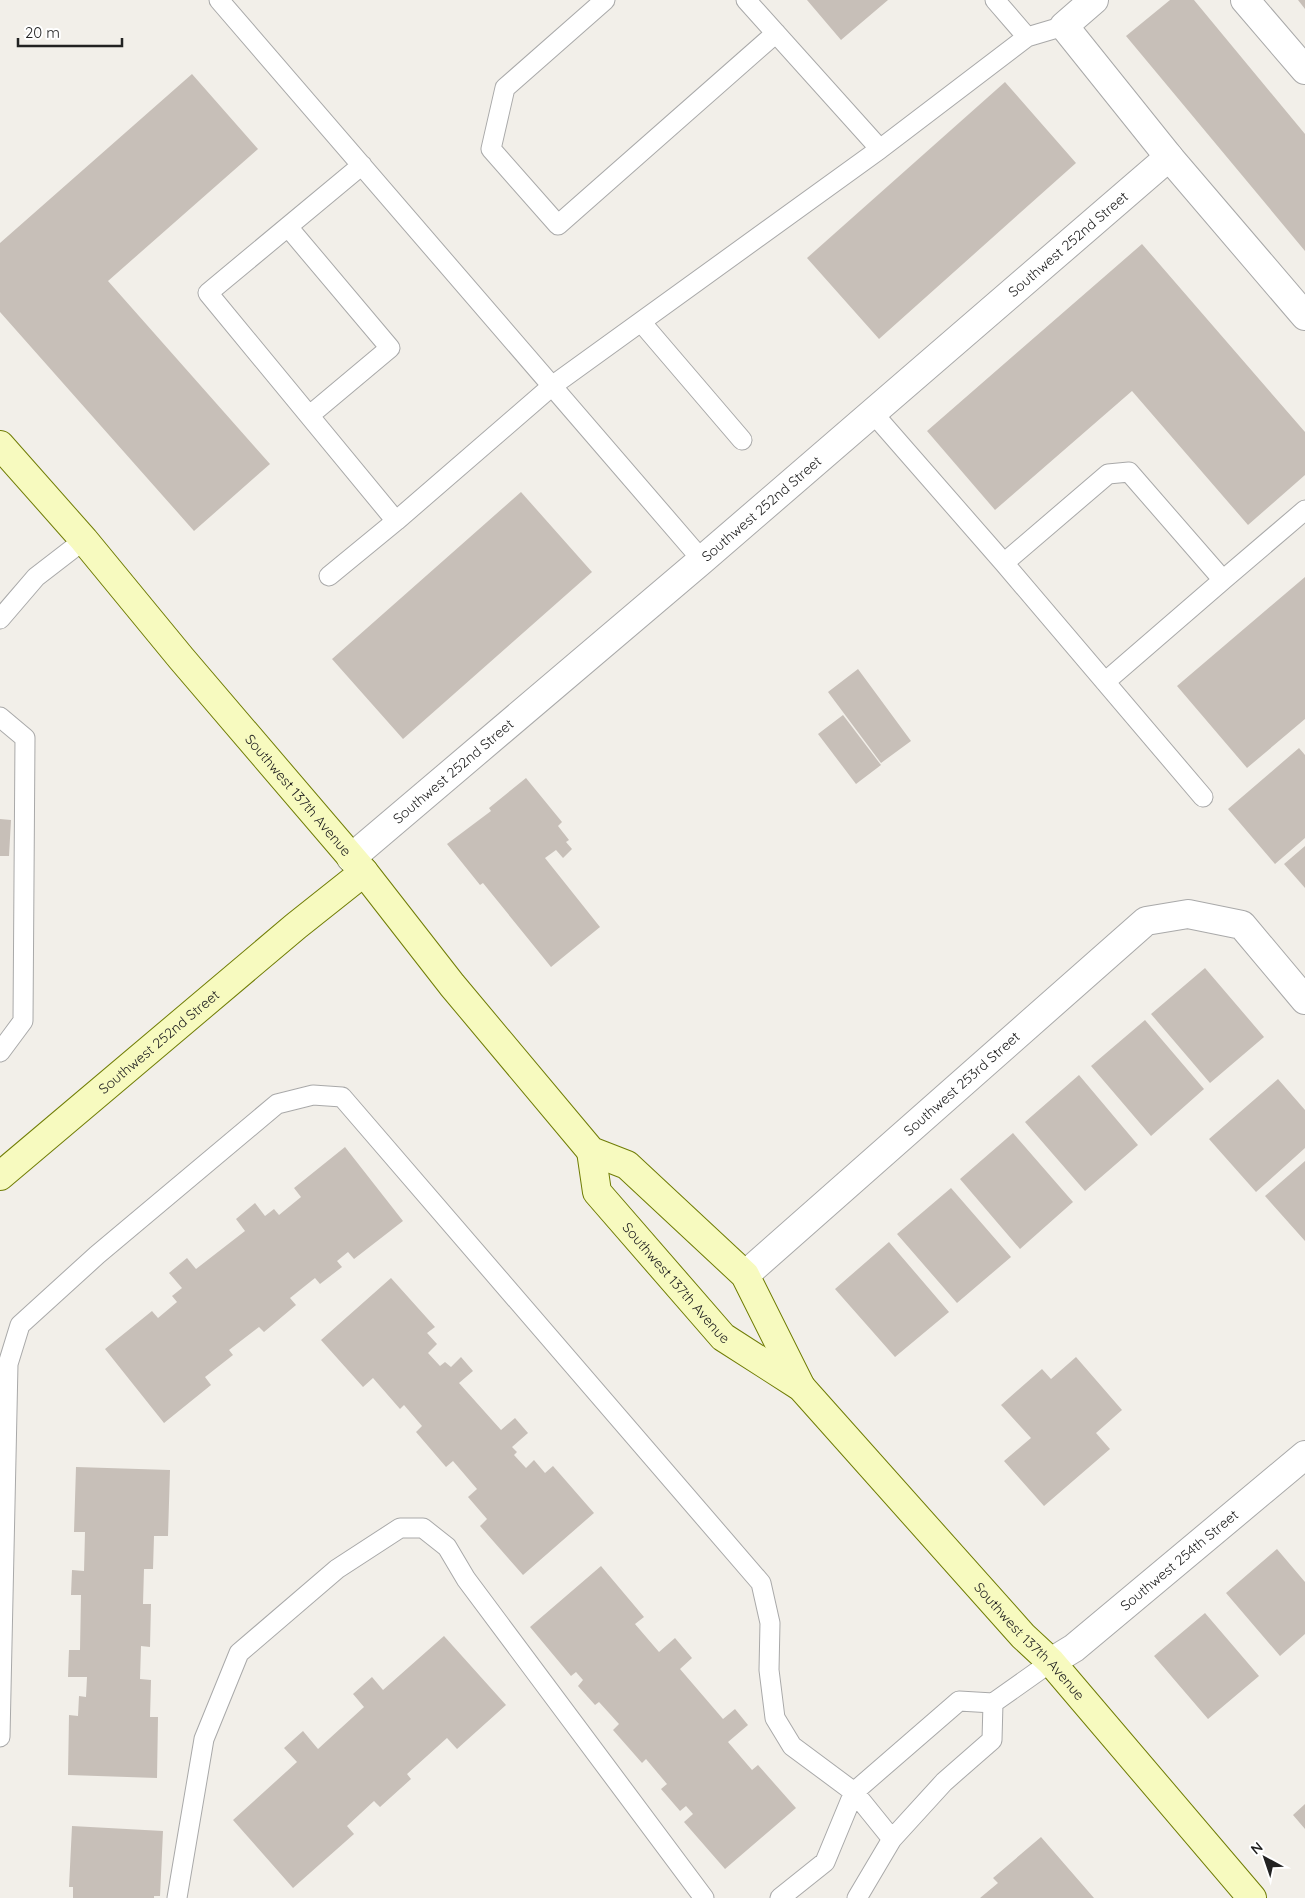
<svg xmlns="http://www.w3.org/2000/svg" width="1305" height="1898" viewBox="0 0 1305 1898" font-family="Quicksand,sans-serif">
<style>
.building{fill:#c7bfb8}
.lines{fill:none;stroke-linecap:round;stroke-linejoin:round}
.lane-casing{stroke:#a9a9a9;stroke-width:21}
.street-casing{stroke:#a9a9a9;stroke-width:30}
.secondary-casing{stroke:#707d05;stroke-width:30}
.lane{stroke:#fff;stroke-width:19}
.street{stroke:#fff;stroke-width:28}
.secondary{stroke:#f7fabf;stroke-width:28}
.labels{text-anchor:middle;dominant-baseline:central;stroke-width:4;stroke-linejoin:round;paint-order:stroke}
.street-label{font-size:14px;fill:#222;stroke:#fff}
</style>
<rect width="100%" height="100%" fill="#f2efe9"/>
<!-- building -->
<path class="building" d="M807,0h81l-47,40z
M1170,0h24l111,134v117l-179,-215z
M1298,0h7v9z
M192,74l66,75 -150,132 162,183 -76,67 -194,-219v-69z
M1005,82l71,81 -197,176 -72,-81z
M1142,244l163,188v43l-57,50 -116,-134 -137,119 -68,-79z
M521,492l71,80 -189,167 -71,-80z
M1305,577v142l-58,49 -70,-82z
M858,669l53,72 -30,22 -53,-71z
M843,715l38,50 -25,19 -38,-50z
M1299,748l6,7v83l-30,26 -47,-55z
M526,778l36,44 -4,4 11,14 -3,2 6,7 -9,9 -7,-8 -11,8 55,69 -49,40 -68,-84 -3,2 -33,-41 44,-33 -2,-3z
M0,819l11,1 -2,36h-9z
M1305,846v42l-21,-24z
M1205,968l59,69 -54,46 -59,-69z
M1145,1020l59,69 -53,47 -60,-70z
M1079,1075l59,70 -53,46 -60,-69z
M1278,1079l27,31v38l-49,44 -47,-53z
M1013,1133l60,69 -53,47 -60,-70z
M345,1147l58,74 -49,38 -6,-7 -11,9 5,6 -22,17 -5,-6 -25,20 6,7 -32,27 -5,-5 -30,23 4,5 -28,22 6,8 -47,38 -59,-74 47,-38 6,7 19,-16 -5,-6 10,-8 -13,-15 18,-15 9,11 49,-38 -9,-12 19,-16 10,13 9,-7 5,6 22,-18 -7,-9z
M1305,1161v80l-40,-45z
M951,1188l60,69 -54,46 -60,-69z
M889,1242l60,70 -54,45 -60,-68z
M391,1278l44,49 -8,6 10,11 -9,9 12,13 5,-4 6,5 10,-10 12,14 -14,12 42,47 14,-12 13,15 -16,14 5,5 -3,3 12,13 8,-8 11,13 8,-7 41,47 -71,62 -43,-49 7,-7 -19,-22 9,-8 -24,-28 -7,6 -30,-35 6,-6 -18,-21 -4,4 -27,-31 -10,9 -42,-47z
M1076,1357l46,53 -26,23 14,16 -66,57 -40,-45 27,-23 -30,-33 41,-36 9,10z
M76,1467l94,3 -2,66h-14l-1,33h-9l-1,35h8l-1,43 -9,-1 -1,33 11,1 -1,37h8l-1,61 -89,-3 1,-60 9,1 1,-20 7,1 1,-20h-19l1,-27h11l1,-55h-10l1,-25 12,1 1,-39h-11z
M1277,1549l28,33v52l-25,22 -54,-63z
M601,1566l43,51 -9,7 24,28 16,-14 17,20 -12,11 43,50 12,-10 13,16 -20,17 24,28 6,-5 38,43 -71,61 -41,-47 9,-8 -7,-8 -6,5 -19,-22 6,-5 -21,-25 -4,4 -29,-33 6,-6 -20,-22 -4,3 -17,-19 5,-6 -7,-8 -5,4 -41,-49z
M1205,1613l54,63 -51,43 -54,-63z
M444,1636l62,69 -49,44 -10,-11 -40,36 4,5 -31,28 -6,-6 -27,25 7,8 -61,54 -60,-68 64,-58 -13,-14 19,-17 15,18 46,-42 -11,-13 19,-17 11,13z
M1305,1804v25l-12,-14z
M72,1826l91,5 -3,65h-6v2h-81v-11h-4z
M1041,1837l53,61h-114l18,-15 -5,-5z"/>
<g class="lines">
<!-- lane casing -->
<g class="lane-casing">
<path id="lane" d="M219,0l483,560
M605,0l-100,88 -14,61 67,76 218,-192
M746,0l134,149
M995,0l32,37
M362,165l-154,128 188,228 156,-135 328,-237 147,-112 37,-11
M288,227l102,121 -80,67
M641,322l101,118
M872,412l132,151 199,234
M1004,563l104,-89 21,-2 94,108 -118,102
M329,576l67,-55
M1223,580l82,-70
M0,619l36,-42 48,-37
M0,717l25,21 -2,283 -23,31
M0,1737l8,-373 12,-39 77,-70 180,-151 36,-9 29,2 419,486 9,40 -1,47 6,48 17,28 62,46 38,47
M177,1898l27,-159 35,-86 98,-84 63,-41h23l24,19 19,32 238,319
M780,1898l45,-36 29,-70 105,-91 34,2 58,-41
M857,1898l35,-59 52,-57 48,-42 1,-37"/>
</g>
<!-- street casing -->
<g class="street-casing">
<g id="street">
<path d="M1094,0l-30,26 105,131 136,159"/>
<path d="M1245,0l60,70"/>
<path id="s1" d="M351,858l351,-298 467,-403"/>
<path id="s2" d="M745,1275l401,-354 42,-7 54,11 63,75"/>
<path id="s3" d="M1051,1662l23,-14 231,-193"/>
</g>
</g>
<!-- secondary casing -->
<g class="secondary-casing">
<g id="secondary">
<path id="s4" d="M0,445l84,95 97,118 183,214 88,113 139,166 36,14 118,110 56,112"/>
<path id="s5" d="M591,1151l6,41 126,145 78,50 222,249 28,26 201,236"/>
<path id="s6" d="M0,1176l296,-250 68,-54"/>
</g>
</g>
<!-- lane -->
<use href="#lane" class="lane"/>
<!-- street -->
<use href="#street" class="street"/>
<!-- secondary -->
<use href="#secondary" class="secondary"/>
</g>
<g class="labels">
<!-- street labels -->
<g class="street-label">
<text stroke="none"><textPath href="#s1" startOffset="944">Southwest 252nd Street</textPath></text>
<text stroke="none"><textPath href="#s1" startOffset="539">Southwest 252nd Street</textPath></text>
<text stroke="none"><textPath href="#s1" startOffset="134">Southwest 252nd Street</textPath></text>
<text stroke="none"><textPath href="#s4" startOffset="460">Southwest 137th Avenue</textPath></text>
<text stroke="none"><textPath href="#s6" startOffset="208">Southwest 252nd Street</textPath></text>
<text stroke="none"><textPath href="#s2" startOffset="289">Southwest 253rd Street</textPath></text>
<text stroke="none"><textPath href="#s5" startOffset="162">Southwest 137th Avenue</textPath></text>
<text stroke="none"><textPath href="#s3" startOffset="164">Southwest 254th Street</textPath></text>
<text stroke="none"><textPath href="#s5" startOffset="668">Southwest 137th Avenue</textPath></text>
</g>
</g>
<!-- north arrow -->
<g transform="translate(1265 1858) rotate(320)" stroke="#ffffff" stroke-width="4" paint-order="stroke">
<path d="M0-4L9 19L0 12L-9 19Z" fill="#222222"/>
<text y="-8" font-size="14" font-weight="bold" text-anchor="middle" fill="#222222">N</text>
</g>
<!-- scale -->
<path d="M18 38v8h104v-8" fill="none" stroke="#222222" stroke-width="2.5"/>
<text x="25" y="38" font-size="15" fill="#222222" stroke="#ffffff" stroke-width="4" paint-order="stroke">20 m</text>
</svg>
